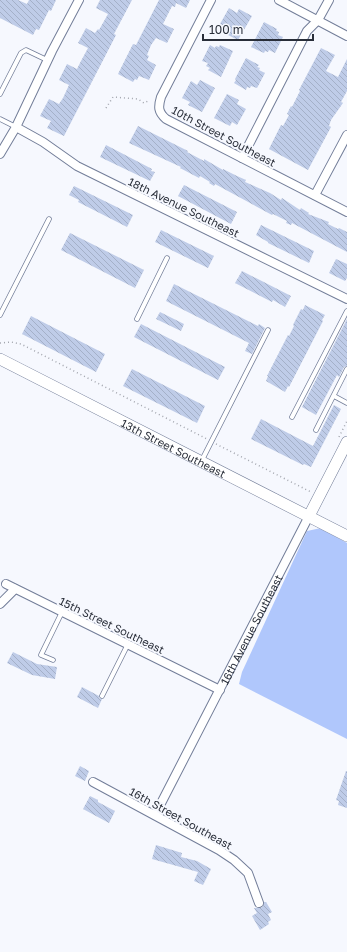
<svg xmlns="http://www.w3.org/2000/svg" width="347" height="952" viewBox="0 0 347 952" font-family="'Golos Text',sans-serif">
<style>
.green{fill:#b0c7fc}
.building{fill:url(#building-back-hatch)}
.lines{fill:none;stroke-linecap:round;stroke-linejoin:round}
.lane-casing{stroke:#737e99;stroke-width:5.5}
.street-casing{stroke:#737e99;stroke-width:10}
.secondary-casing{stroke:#737e99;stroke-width:12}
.path{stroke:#a3a6ae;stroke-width:1.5;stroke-dasharray:1 3;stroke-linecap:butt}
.lane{stroke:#fff;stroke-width:4}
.street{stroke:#fff;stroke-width:8}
.secondary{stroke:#fff;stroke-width:11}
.labels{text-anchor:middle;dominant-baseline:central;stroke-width:4;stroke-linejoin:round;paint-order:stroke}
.street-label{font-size:11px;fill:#292e39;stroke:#f6f8fe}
</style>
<defs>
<pattern id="building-back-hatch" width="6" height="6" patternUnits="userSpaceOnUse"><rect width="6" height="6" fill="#bfcce8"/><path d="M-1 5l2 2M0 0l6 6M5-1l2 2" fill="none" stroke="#a4b0c8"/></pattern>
</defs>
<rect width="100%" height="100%" fill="#f6f8fe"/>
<!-- green -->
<path class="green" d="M321,528l26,15v196l-108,-55 3,-12 65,-141z"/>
<!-- building -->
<path class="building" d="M0,0h18l9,4 2,-4h27l-5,11 -2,-1 -10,20 -3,-1 -3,6 -33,-17z
M100,0h32l-18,34 2,1 -52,101 -17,-8 4,-7 -11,-5 9,-17 10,5 4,-6 6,-13 -10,-5 8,-16 10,5 4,-8 7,-13 -10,-5 8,-15 9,5 3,-4 1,1 9,-16 -12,-6z
M159,0h31l-4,8 -10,-5 -1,4 -3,-1 -9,18 11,5 -7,14 -11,-5 -5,7 -4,10 2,1 -2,4 9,5 -7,15 -10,-4 -2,4 -2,-1 -2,3 -15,-8 15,-30 3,1z
M229,8l8,5 2,-4 13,7 -14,24 -12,-6 1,-3 -2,-1 1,-3 -6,-3z
M264,22l13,7 -1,2 3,1 -1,3 5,2 -8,16 -6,-3 -1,2 -3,-1 -1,2 -13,-6z
M210,45l5,3 1,-2 3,1 1,-2 13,6 -12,26 -13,-7 2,-2 -4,-2 2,-3 -6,-2z
M321,48l14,7 -9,16 12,6 9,-18v32l-6,11 2,1 -12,17 -2,6 2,1 -23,43 -39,-21 12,-24 2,1 6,-11 -2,-1 4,-8 1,1 8,-16 -1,-1z
M246,58l13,7 -2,2 3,1 -1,2 6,3 -8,15 -6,-2 -1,2 -3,-1 -1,3 -12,-7 2,-3 -1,-1z
M200,80l15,8 -13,24 -14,-7 2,-3 -8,-4 9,-17 6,4z
M227,94l12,6 -2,4 9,5 -9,16 -5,-3 -2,4 -16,-8z
M138,126l50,25 -1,1 17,9v-2l19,11v-1l14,7 9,4 -1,2 25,11 11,7 1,-2 18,12 1,-2 8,5 -1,1 21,8 -1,2 10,5 1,-1 8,4v20l-55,-29 -1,2 -5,-2 1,-2 -14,-7 -1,1 -57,-31 -1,2 -5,-3 1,-1 -10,-6 -1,2 -19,-10 1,-1 -52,-24z
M106,145l46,24 -1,2 4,1 -5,9 -50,-24z
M184,185l53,27 -6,12 -53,-28z
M74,186l59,29 -6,12 -49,-25 1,-2 -10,-5z
M261,225l53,26 -5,12 -41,-20v-1l-12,-7z
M161,230l53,26 -6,12 -53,-26z
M70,233l74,37 -9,18 -74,-38z
M336,259l11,5v14l-2,3 -16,-8z
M242,271l49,25 -6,11 -12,-7 -1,2 -37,-19z
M174,284l84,42 1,-2 6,4 -13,26 -7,-3 4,-8 -83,-42z
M305,305l20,10 -3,5 1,1 -34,66 -1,-1 -3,6 -19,-11 2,-5h-1l21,-41 1,1 5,-10 -1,-1 8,-16 2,1z
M160,312l24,12 -3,7 -25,-12z
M31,316l74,38 -9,18 -74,-38z
M347,319v47l-3,1 -5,10 -2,-2 -21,40 -14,-8z
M141,324l84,43 -7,13 -84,-43z
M132,369l73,37 -8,17 -74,-37z
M334,405l7,4 -30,58 -7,-3 -1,1 -52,-26 10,-20 52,27z
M13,652l24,12 20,3 -2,12 -23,-4 -25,-12z
M82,687l17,9v2l3,1 -4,9 -21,-11z
M80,766l9,5 -4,10 -10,-5z
M346,771h1v37l-9,-3 1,-4 -3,-1z
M90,796l8,4v2l17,9 -6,12 -26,-14z
M156,845l26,8 -1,4 16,4 14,8 -8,16 -9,-4 4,-9 -46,-13z
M264,902h2l6,10 -4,2 3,6 -3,2 1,2 -9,6 -8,-14 5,-3 -3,-5h7l2,-2z"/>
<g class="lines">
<!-- lane casing -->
<g class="lane-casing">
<path id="lane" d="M0,94l21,-41 5,-3 21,10
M0,119l16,8
M0,315l49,-96
M137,319l30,-61
M334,396l13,7
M292,417l55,-106
M316,430l31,-61
M202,460l66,-130
M53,660l-12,-5 21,-43
M102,696l26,-52"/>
</g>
<!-- street casing -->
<g class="street-casing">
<g id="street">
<path d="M79,0l-27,51 -36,76 27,15 34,24 270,133"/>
<path d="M211,0l-50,97c-3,10 -3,15 5,22l181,93"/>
<path d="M279,0l68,36"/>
<path d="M0,154l16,-27"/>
<path d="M242,158l65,-127 11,-11 11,-20"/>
<path d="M315,195l32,-60"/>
<path d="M6,584l214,106"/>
<path d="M0,604l15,-15"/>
<path d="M93,782l126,68 15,10 14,13 11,30"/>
<path id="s1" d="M155,815l154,-299"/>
</g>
</g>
<!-- secondary casing -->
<g class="secondary-casing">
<g id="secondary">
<path id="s2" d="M0,359l347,177"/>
<path d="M309,516l38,-74"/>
</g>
</g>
<!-- path -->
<path class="path" d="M106,108l7,-11 25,2 6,4 6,-3
M0,343l11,-1 10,2 186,95
M339,437l8,-16
M216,444l95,48v-1"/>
<!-- lane -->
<use href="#lane" class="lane"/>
<!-- street -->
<use href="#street" class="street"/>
<!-- secondary -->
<use href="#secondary" class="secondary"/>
</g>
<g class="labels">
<!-- street labels -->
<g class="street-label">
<text transform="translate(224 136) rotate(28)">10th Street Southeast</text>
<text transform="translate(184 207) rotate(26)">18th Avenue Southeast</text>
<text stroke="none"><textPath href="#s2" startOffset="195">13th Street Southeast</textPath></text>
<text transform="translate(112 625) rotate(26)">15th Street Southeast</text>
<text stroke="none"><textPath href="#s1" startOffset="209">16th Avenue Southeast</textPath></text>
<text transform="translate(181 818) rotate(29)">16th Street Southeast</text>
</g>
</g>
<!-- scale -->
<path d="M203 34v6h110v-6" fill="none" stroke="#292e39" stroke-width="2"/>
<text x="209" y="34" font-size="12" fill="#292e39" stroke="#f6f8fe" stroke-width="3" paint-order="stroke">100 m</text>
</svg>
